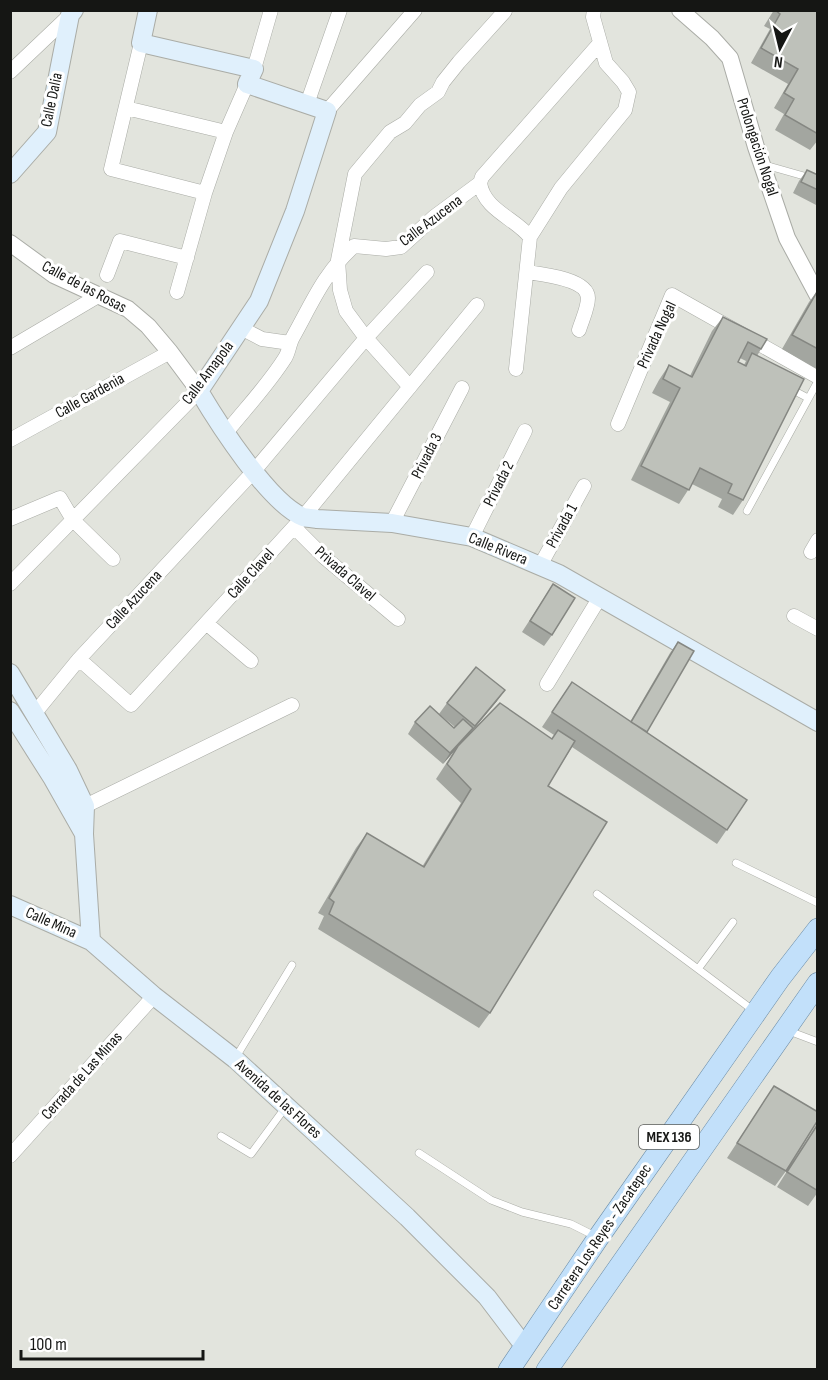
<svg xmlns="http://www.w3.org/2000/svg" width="828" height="1380" viewBox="0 0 828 1380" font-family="'Sofia Sans Condensed',sans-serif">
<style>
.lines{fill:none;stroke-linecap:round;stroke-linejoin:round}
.service-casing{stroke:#aaaca6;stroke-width:8}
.minor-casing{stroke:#aaaca6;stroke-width:15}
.tertiary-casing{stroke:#aaaca6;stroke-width:18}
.secondary-casing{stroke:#aaaca6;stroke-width:20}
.primary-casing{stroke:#6b8ca7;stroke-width:22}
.service{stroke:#fff;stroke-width:7}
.minor{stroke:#fff;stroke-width:14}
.tertiary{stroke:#fff;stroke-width:16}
.secondary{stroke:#e0f0fc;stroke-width:18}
.primary{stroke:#c2e0fa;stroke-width:21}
.wall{fill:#a3a6a0;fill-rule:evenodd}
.shaded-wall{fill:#858782}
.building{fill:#bec1ba;stroke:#858782;stroke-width:1.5}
.labels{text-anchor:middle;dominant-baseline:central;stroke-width:6;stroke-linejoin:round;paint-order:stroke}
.shield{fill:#fff;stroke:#5b5c5a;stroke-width:1.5}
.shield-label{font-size:15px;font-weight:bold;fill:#151614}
.street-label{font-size:16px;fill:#151614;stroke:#fff}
</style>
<rect width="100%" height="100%" fill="#e2e4dd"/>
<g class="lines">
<!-- service casing -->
<g class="service-casing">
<path id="service" d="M765,165l53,15
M789,388l19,10
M747,511l71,-130
M736,863l82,40
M597,894l101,75
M733,922l-35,47 56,42
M789,1031l29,11
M236,1057l56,-92
M221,1136l30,18 34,-46
M419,1153l72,47 31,12 49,12 24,12"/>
</g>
<!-- minor casing -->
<g class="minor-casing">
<path id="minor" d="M141,43l-30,126 94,24
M254,69l17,-59
M10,72l60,-57
M307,104l33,-94
M126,108l100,24
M327,111l88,-101
M480,183c4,27 35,35 50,54
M527,272c14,2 61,7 61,26 0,10 -6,22 -9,32
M107,275l13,-34 67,17
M177,292l28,-99 21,-61 21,-48
M241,328l21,11 28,4
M10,348l88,-52
M516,369l14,-132 31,-49 64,-78 4,-18 -6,-10 -17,-19 -13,-46 1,-7
M410,387l-44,-49 -20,-27 -6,-21 -2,-30 17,-86 35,-42 15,-9 15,-18 18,-13 5,-10 16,-20 46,-51
M618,424l54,-129 146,82
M225,434c20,-25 43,-49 60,-76 4,-6 4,-14 8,-21 19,-34 31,-64 61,-91l32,3 15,-2 33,-30 46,-34 2,-6 118,-134
M10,440l160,-88
M10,519l50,-21 13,22 40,39
M392,523l70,-135
M294,527l30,30 74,62
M472,537l53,-106
M811,552l7,-12
M540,566l44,-80
M10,584l189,-193
M794,616l24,13
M206,623l45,38
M79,659l52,46 172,-188 174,-212
M547,684l53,-87
M34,714l45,-55 175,-188 112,-133 61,-66
M77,810l215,-105
M10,1156l144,-160"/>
</g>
<!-- tertiary casing -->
<g class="tertiary-casing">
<path id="tertiary" d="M680,10l32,28 18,20 26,89 31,91 31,58
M10,243l44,32 74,34 20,17 22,26 29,39"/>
</g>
<!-- secondary casing -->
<g class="secondary-casing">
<path id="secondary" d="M148,10l-7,33 113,26 -7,15 80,27 -32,100 -36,90 -60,90c19,32 70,112 104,126 4,1 10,1 14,2l75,4 80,14 87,37 259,148
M10,174l37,-42 23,-117 4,-5
M10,673l58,97 17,36 -1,28 7,107
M10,711l43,68 30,53
M10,905l81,36 63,55 81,63 172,158 80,80 38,50"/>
</g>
<!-- primary casing -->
<g class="primary-casing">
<path id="primary" d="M509,1370l89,-132 182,-260 38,-49
M547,1370l271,-387"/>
</g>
<!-- service -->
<use href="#service" class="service"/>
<!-- minor -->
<use href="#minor" class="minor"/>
<!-- tertiary -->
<use href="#tertiary" class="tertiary"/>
<!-- secondary -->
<use href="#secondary" class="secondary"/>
<!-- primary -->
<use href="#primary" class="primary"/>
</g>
<!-- wall -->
<path class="wall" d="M774,10h44v130l-8,10 -35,-20 9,-16 -10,-6 14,-24 -37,-21 19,-34 -6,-3z
M807,170l11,5v31l-25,-13 6,-12z
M818,290v80l-36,-21 27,-47z
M723,317l38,32 -4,7 -14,144 -10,15 -15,-8 4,-8 -30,-15 -13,20 -48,-24 39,-78 -18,-9 7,-13 10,-15 21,11 22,-45zM740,358l6,3 -2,4 -6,-3z
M553,584l-1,51 -8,11 -22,-14z
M678,642l-31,91 100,67 -30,44 -145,-97 -24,39 -58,227 -11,15 -161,-99 6,-13 -6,-3 38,-65 11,-15 55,34 39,-64 -25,-24 21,-32 -14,17 -35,-30 7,-12 39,6 1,-1 -16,-13 8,-11 50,-2 -26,31 80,7 3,-4 -12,-8 30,-45 58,40 40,-69z
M774,1086l12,85 -11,15 -48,-28z
M818,1122v70l-10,14 -31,-19z"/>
<!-- shaded-wall -->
<path class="shaded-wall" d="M505,690l-8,11 -30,36 8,-11z
M473,728l-8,11 -22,25 7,-11z"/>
<!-- building -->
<path class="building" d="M775,10h43v124l-33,-19 9,-16 -10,-6 14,-24 -37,-21 19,-34z
M807,170l11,5v15l-17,-8z
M818,290v59l-26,-14z
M723,317l44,22 -6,10 -13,-7 -10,20 8,4 6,-13 52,26 -61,121 -15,-7 4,-9 -32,-16 -11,22 -48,-24 39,-78 -17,-9 6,-14 23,12z
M553,584l22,14 -23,37 -22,-14z
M678,642l16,9 -47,81 -16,-10z
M476,667l29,23 -30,36 -28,-23z
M572,682l175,118 -20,30 -175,-118z
M500,703l52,36 6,-9 17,11 -27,45 59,36 -117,191 -161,-99 5,-12 -5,-4 38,-65 57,34 47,-78 -24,-25 11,-18z
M430,706l24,22 9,-9 10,9 -23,25 -35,-31z
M774,1086l44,26v8l-32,51 -49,-28z
M818,1124v67l-31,-19z"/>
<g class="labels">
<!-- shield labels -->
<rect class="shield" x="639" y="1125" width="60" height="24" rx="4.5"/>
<g class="shield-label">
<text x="669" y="1137">MEX 136</text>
</g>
<!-- street labels -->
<g class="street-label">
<text transform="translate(52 100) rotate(-78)">Calle Dalia</text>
<text transform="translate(757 147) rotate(72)">Prolongación Nogal</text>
<text transform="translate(431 221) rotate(-37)">Calle Azucena</text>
<text transform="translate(84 287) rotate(28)">Calle de las Rosas</text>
<text transform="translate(657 335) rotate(-65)">Privada Nogal</text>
<text transform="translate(208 373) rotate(-53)">Calle Amapola</text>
<text transform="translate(90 396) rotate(-29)">Calle Gardenia</text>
<text transform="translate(427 456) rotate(-63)">Privada 3</text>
<text transform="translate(499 484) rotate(-63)">Privada 2</text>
<text transform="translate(562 526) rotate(-61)">Privada 1</text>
<text transform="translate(498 549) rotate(22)">Calle Rivera</text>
<text transform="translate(251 574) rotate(-48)">Calle Clavel</text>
<text transform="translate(345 574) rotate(41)">Privada Clavel</text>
<text transform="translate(134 600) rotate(-47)">Calle Azucena</text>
<text transform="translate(51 923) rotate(24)">Calle Mina</text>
<text transform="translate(82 1076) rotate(-48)">Cerrada de Las Minas</text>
<text transform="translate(278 1099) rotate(42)">Avenida de las Flores</text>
<text transform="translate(600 1237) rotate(-56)">Carretera Los Reyes - Zacatepec</text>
</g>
</g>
<!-- border -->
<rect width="828" height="1380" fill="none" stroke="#151614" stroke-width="24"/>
<!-- north arrow -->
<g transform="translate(780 48) rotate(187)" stroke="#ffffff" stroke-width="4.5" paint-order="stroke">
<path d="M0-4.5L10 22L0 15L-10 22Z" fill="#151614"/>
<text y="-9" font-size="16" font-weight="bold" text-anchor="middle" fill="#151614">N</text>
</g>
<!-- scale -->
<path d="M21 1350v9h182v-9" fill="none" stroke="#151614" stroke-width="3"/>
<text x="30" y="1350" font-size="18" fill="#151614" stroke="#ffffff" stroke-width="4.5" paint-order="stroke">100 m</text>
</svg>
